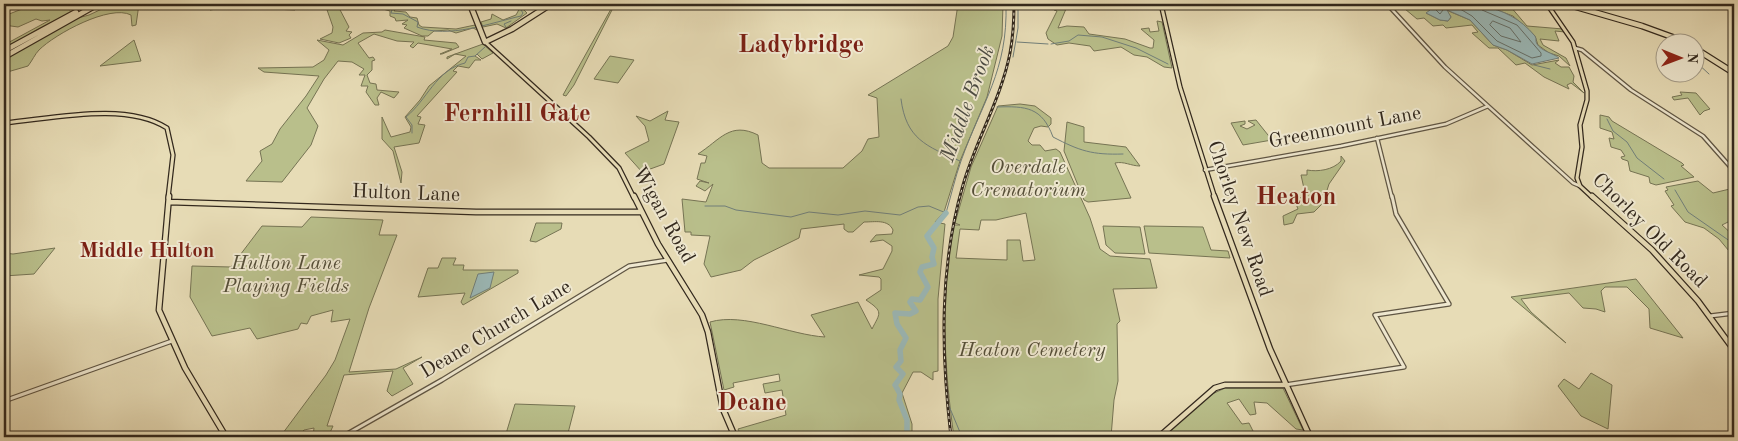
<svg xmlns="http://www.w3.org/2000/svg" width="1738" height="441" viewBox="0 0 1738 441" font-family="'Old Standard TT',serif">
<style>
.green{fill:#b9bf8b;stroke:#767454;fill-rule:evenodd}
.water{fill:#9bb9b8;stroke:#717f7a}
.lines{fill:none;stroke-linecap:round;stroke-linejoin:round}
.shore{stroke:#66706a;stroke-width:1}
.stream{stroke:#717f7a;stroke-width:1}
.river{stroke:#9bb9b8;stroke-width:5.5}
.minor-far1-casing{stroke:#5f5543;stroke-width:5}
.minor-casing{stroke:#5f5543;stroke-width:5.5}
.major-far1-casing{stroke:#32281d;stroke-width:5.5}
.major-casing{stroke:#32281d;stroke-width:7}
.highway-casing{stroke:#32281d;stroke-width:7}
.minor-far1{stroke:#efe8d0;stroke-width:2.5}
.minor{stroke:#efe8d0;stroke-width:3}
.major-far1{stroke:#e7dcb6;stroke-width:3}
.major{stroke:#e7dcb6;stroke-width:4.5}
.highway{stroke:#e7dcb6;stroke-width:4.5}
.rail-casing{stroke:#32281d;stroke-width:3}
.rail{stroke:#efe8d0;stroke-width:1;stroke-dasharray:3;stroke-linecap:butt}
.labels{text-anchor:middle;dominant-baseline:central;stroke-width:4;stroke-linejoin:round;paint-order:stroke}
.street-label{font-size:20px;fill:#32281d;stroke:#efe8d0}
.park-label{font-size:20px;font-style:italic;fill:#544e38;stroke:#efe8d0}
.water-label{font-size:21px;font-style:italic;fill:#4c4c44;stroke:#efe8d0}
.neighbourhood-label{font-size:21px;font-weight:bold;fill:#7a1f14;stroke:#efe8d0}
.district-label{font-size:25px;font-weight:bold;fill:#7a1f14;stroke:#efe8d0}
</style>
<rect width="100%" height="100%" fill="#e7dcb6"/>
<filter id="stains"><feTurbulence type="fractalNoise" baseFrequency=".004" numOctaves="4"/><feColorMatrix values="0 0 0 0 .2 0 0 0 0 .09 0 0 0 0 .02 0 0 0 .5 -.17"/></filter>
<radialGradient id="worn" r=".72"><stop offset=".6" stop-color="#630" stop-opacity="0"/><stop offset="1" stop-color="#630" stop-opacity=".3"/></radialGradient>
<!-- green -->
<path class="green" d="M35,4h33l1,6 19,-6 -50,25 -34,21v-5l46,-25 -8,1 -6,-2 -18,8 -14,-2v-9z
M104,4h35l-3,21 -4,1 -1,-11c-21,-11 -76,19 -92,35 -4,4 -7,11 -11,16l-24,7v-14l74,-41 11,-3 15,-7z
M211,4h85l-1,6 -66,-3 -19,3z
M325,4h21l-8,2 11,21 -3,4 6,1 -3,3 2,3 -12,5 -19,-4 12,-6 1,-6z
M365,4h34l-5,7 12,1 4,5 7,1 2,7 3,2 34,2 19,-4 2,5 -4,-2 -17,5 -8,-3 -14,1 -6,5h-6l-18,-8 3,-3 -5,-1 6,-4 -12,1 -1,-3 -5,-2v-5z
M522,4h13l-11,6 3,3 -21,15 -9,-4 -14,3 -2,-5 10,-3 1,-5 11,6 13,-5z
M600,4h15l-41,81 -8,11 -3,-1 48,-86 -15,-3z
M958,4h45l-1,32 -15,61 -27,64 -16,51 -9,10 10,2 -7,75v72l-5,1v8l-12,-8h-8l-11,21 10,31v13h-170l-4,-8 48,-14 -4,-25 -17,3 -2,-9 17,-3 -1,-7 -46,9 1,4 -10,3 -14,-68c34,-10 80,13 115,15l-14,-22 47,-13 14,27c8,-16 12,-17 -6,-29l15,-10v-11l-2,-2 -20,-2 24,-6 9,-18v-5l-9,-6 -13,2 6,-7 16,-1 1,-4c-5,-11 -18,-8 -29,-8l-11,10h-5l-4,-3v-5l-43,5 -2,9 -45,22 -13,10 -30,7 -7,-13 6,-28 -19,-1v-3h-6l-3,-33 24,3 7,-18 -8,7 -9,-5 4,-5 9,2 -12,-4 4,-16h4l2,-7 -9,-2c22,-14 32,-33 60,-19l4,28 7,5h74l19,-17 6,-12 11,-2 -2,-39 -9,-3 80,-49 5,-9z
M1056,4h12l-10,24 9,-2 17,1 5,7 36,5 25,9h3l1,-8 -13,-11 8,-1 1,4 9,-1 -2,-10 5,1 10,46 -8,-1 -17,-10 -13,-2 -13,-8 -27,4 -4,-5 -21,-3 -12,2 -9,-6 -2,-6 11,-22 -3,-1z
M1399,4c13,0 24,-3 32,8l-5,1 14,7 8,1 3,-4 -5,-7 24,10 23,25 14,5 25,15 27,-5 -4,3 6,4h8l5,9 -1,6 11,11 -13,-10 -4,2 2,4 -25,-12 -19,-14 -9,2 -18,-17h-9l-17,-15 6,-1 -6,-7 -26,3 -3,-3 -10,1 -9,-8 -7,1z
M1481,4h53l-24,2 17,20 36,3 2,3 -10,-1 4,10 -19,-2 3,6 23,13 4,8 -11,-10 -10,-3 -11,-8 -3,-9 -22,-20z
M385,30l40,7 -1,3 32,3 3,4 -17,7h-2l12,-5 -34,-6 -5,5 -3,-2 4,-4 -17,-1 -23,-7 -16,9 11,15 4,-1 2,3 -3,1v9l-5,5 3,8 6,1 1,6 22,2 -5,6 -13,-6 -4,6 2,7h-4l-9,-13 2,-6h-7l4,-11h-6l5,-6 -12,-7 -14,-1 -14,18 -17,29 11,18 -7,19 -29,37 -36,-1 16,-20 -2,-10 12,-7 8,-15 26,-33 13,-20 -55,-4 -6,-4 55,-1 11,-7 5,-10 -12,-10 26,5 20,-12 19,-1z
M134,40l7,21 -41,5z
M483,44l10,9 -11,6 -5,-5 -2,2 6,4h-6l-6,8 -11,-2 -5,5 4,1 -40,44 4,1 -3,7 7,1 -6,18 -25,4 8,25 -1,11 -8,-32 -11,-12v-22l9,20 19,-5 1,-5 -6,-10 15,-17 9,-14 37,-30 -11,-2 -8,5v-2z
M610,56l24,4 -16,23 -24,-4z
M1680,92l16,1 14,16 -6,2 -4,4 -12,-17 -14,2 -2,-3 10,-2z
M1020,104l15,2 16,12v6l-3,3 -7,-1 -7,2 -6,13 4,4h8l5,6 11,-2 4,3 30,66 10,31 10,7 40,3 7,29 -44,1 7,32 -3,3 1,57 -4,19 -3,37h-157c-10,-69 -13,-135 -2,-204l2,-8h6l-5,-2 16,-56 27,-61zM1026,213l9,47 -12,1 -3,-21h-13v20l-51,-2 4,-29 19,1 2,-10h15z
M668,111l-3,9 14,2 -15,42 -22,8 -17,-19 24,-12 -4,-15 -9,-10 14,5z
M1600,115l9,2 3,4 70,42 2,2 -3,1 13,11 -38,8 -6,-2 -1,-6 -19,-6 -2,-10 -6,-2 -1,-2 4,-1 -4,-6 -10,-3 -2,-9 5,1 -2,-7 -12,-4z
M1256,120l16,20 -29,5 -12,-22 14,-2v3l-5,2 7,3 8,-4 -7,-4z
M1067,122l17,5v15l42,5 14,19c-9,0 -16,-5 -25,-3l16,35 -43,4 -4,-2 -20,-49z
M1341,156l4,5 -16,23 -6,19 -9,9 -17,2 -4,9 -9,2 -1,-9 15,-7 -4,-10 9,-2 2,-4 -4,-18h6v-5c11,2 26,0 34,-9z
M1698,181l15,12 21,-5v7l-5,1 5,3v20l-12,6 12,11v21l-15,-18 -15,-11 -19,-6 -14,-16 3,-1 -9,-14 3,-1 -2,-3z
M311,217l72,3 -4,15h18l-28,73 -20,64 47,-3 26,-12 -19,11 10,16 -21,12 -5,-5 6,-20 -49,4 -17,51h6l-5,11h-15l1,-9 -10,2 -6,7h-18l46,-62 9,-15 15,-41 -19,3 2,-12 -22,6 -4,8 -6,-1 -3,6 -41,10 -7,-11 -38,8 -22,-39 2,-31 39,1 31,-41 40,1z
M536,223h26l-1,6 -25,13 -6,-1z
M1103,226l37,1 5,27 -30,-1 -9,-8z
M1144,226l59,1 8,23 17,1 2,7 -81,-5z
M55,248l-21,26 -30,2v-23l9,1z
M442,258h14l-3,7h11l-1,5h55v3l-55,32 -2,-3 4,-9 -47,4 10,-29h10z
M1636,279l47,59 -33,-10 -1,-19 -22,-22h-22l-4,4 4,21 -9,-3 -13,-1 -14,-15 -48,6 10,13 35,31 -55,-46z
M1591,373l21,12 -4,44 -27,-13 -23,-30 6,-7 15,10z
M1225,388h58l20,42 -7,-1 -29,-26 -13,-1 2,12 -6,1 -11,-16 -12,4 15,21 7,-1 7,14h-93l45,-41z
M515,404l60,2 -8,31h-62z"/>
<!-- water -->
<path class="water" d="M1422,4c43,0 83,-4 113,32 2,3 0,5 2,8 4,7 16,9 22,14l-27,6 -25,-14 -14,-5 -23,-25 -23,-10 4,7 -3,4 -8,-1 -14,-7 4,-3z
M494,272l-4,16 -20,10 8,-24z"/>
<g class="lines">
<!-- shore -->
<path class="shore" d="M1430,4l10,10 6,-8h9l17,10 25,25 35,17 9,-2v-3l-24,-28 -35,-15 -3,-6
M1493,21l17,7 11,14 -20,-6 -11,-11z"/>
<!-- stream -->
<path class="stream" d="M373,4l19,6 -1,3 12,1 15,8 -1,5c32,12 73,-4 104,-11l2,-3 -2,-3 10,-6
M506,27l-2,-3 7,-3
M1017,42l31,2
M1051,44l18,-3 9,-6 24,2 34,11 32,16
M1013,57l5,-29v-24
M1696,62l13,12
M1534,65l16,4
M901,99c5,40 25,47 59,62
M997,107c29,-1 45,0 56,30 27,14 39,18 70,17
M1607,119l6,12 14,11 10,16 27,21
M412,133v-8l-6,-8c21,-17 30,-47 59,-54l3,-6 7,-1 10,-9
M1675,190l13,22 46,32
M705,206h20l11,4 55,7 18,-5 29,3 27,-4 35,4 18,-8 11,-1 17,7c5,-17 9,-35 15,-52 21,-59 47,-90 45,-157
M949,406l13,31"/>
<!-- river -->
<path class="river" d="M907,437v-17l-8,-20 1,-6 -5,-9 8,-11 -7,-7 5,-6 -1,-11 6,-12 -9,-14 -2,-11 15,1 6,-3 -6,-9 2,-3 8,1 8,-13 -8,-15 2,-5 12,-3 -2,-7 2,-9 -7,-12 19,-23"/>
<!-- minor-far1 casing -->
<g class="minor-far1-casing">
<path id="minor-far1" d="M1387,4l58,63 128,116 7,3
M1575,48l7,2 49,40 72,46 31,35
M1377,138l15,60
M1205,170l136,-24 105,-22 42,-18"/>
</g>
<!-- minor casing -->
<g class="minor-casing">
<path id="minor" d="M1710,316l24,-3
M1285,385l119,-18 -29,-52 74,-11 -53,-90 -4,-18
M4,401l168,-60
M342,437l100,-57 187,-114 39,-6"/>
</g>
<!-- major-far1 casing -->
<g class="major-far1-casing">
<path id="major-far1" d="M1161,4l19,83 35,111
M1547,4l26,38 14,49v9l-7,25 2,22 -5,31 3,8 13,12
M485,42l104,95 30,31 15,30
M4,123c47,-4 122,-22 163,5l6,27 -5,43"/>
</g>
<!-- major casing -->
<g class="major-casing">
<path id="major" d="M169,196l-10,114 26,58 41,69
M634,196l24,48 44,71 6,17 15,77 12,28
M1214,196l56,153 40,88
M1592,196l60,54 46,51 36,49
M169,202l307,10h165
M1159,437l56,-49 10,-3h60"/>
</g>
<!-- highway casing -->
<g class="highway-casing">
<path id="highway" d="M470,4l15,38 27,-13 39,-25
M1566,4l76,22 44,16
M1696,49l38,24
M4,51l72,-39
M4,57l94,-53"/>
</g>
<!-- minor-far1 -->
<use href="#minor-far1" class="minor-far1"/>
<!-- minor -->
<use href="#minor" class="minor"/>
<!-- major-far1 -->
<use href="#major-far1" class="major-far1"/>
<!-- major -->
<use href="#major" class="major"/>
<!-- highway -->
<use href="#highway" class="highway"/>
<!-- rail casing -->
<g class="rail-casing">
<path id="rail" d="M951,437c-10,-85 -12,-169 12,-252 13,-45 38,-86 47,-132 3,-16 4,-32 4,-49"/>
</g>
<!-- rail -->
<use href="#rail" class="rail"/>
</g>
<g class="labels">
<!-- street labels -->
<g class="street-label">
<text transform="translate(1345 128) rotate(-11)">Greenmount Lane</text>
<text transform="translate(406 194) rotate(2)">Hulton Lane</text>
<text transform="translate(663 215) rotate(61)">Wigan Road</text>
<text transform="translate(1239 219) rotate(71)">Chorley New Road</text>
<text transform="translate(1649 231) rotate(45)">Chorley Old Road</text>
<text transform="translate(496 330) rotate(-31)">Deane Church Lane</text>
</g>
<!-- park labels -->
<g class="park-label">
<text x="1028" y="168">Overdale<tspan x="1028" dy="23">Crematorium</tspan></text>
<text x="286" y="264">Hulton Lane<tspan x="286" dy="23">Playing Fields</tspan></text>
<text x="1032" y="351">Heaton Cemetery</text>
</g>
<!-- water labels -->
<g class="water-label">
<text transform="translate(968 104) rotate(-70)">Middle Brook</text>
</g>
<!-- neighbourhood labels -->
<g class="neighbourhood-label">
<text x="147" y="251">Middle Hulton</text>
</g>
<!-- district labels -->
<g class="district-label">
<text x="801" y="45">Ladybridge</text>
<text x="517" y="114">Fernhill Gate</text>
<text x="1296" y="197">Heaton</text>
<text x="752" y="403">Deane</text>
</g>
</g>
<!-- margin -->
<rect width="1738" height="441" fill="none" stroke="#e7dcb6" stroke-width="20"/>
<rect x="5" y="5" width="1728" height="431" fill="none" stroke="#32281d" stroke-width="2.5"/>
<rect x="10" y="10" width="1718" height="421" fill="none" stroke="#32281d"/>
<!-- north arrow -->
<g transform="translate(1680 58) rotate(91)"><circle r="24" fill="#efe8d0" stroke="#a39b88"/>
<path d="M0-4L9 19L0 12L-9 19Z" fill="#8f2418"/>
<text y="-8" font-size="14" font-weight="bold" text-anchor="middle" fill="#32281d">N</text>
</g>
<rect width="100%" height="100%" filter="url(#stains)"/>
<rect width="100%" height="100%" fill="url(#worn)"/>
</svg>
